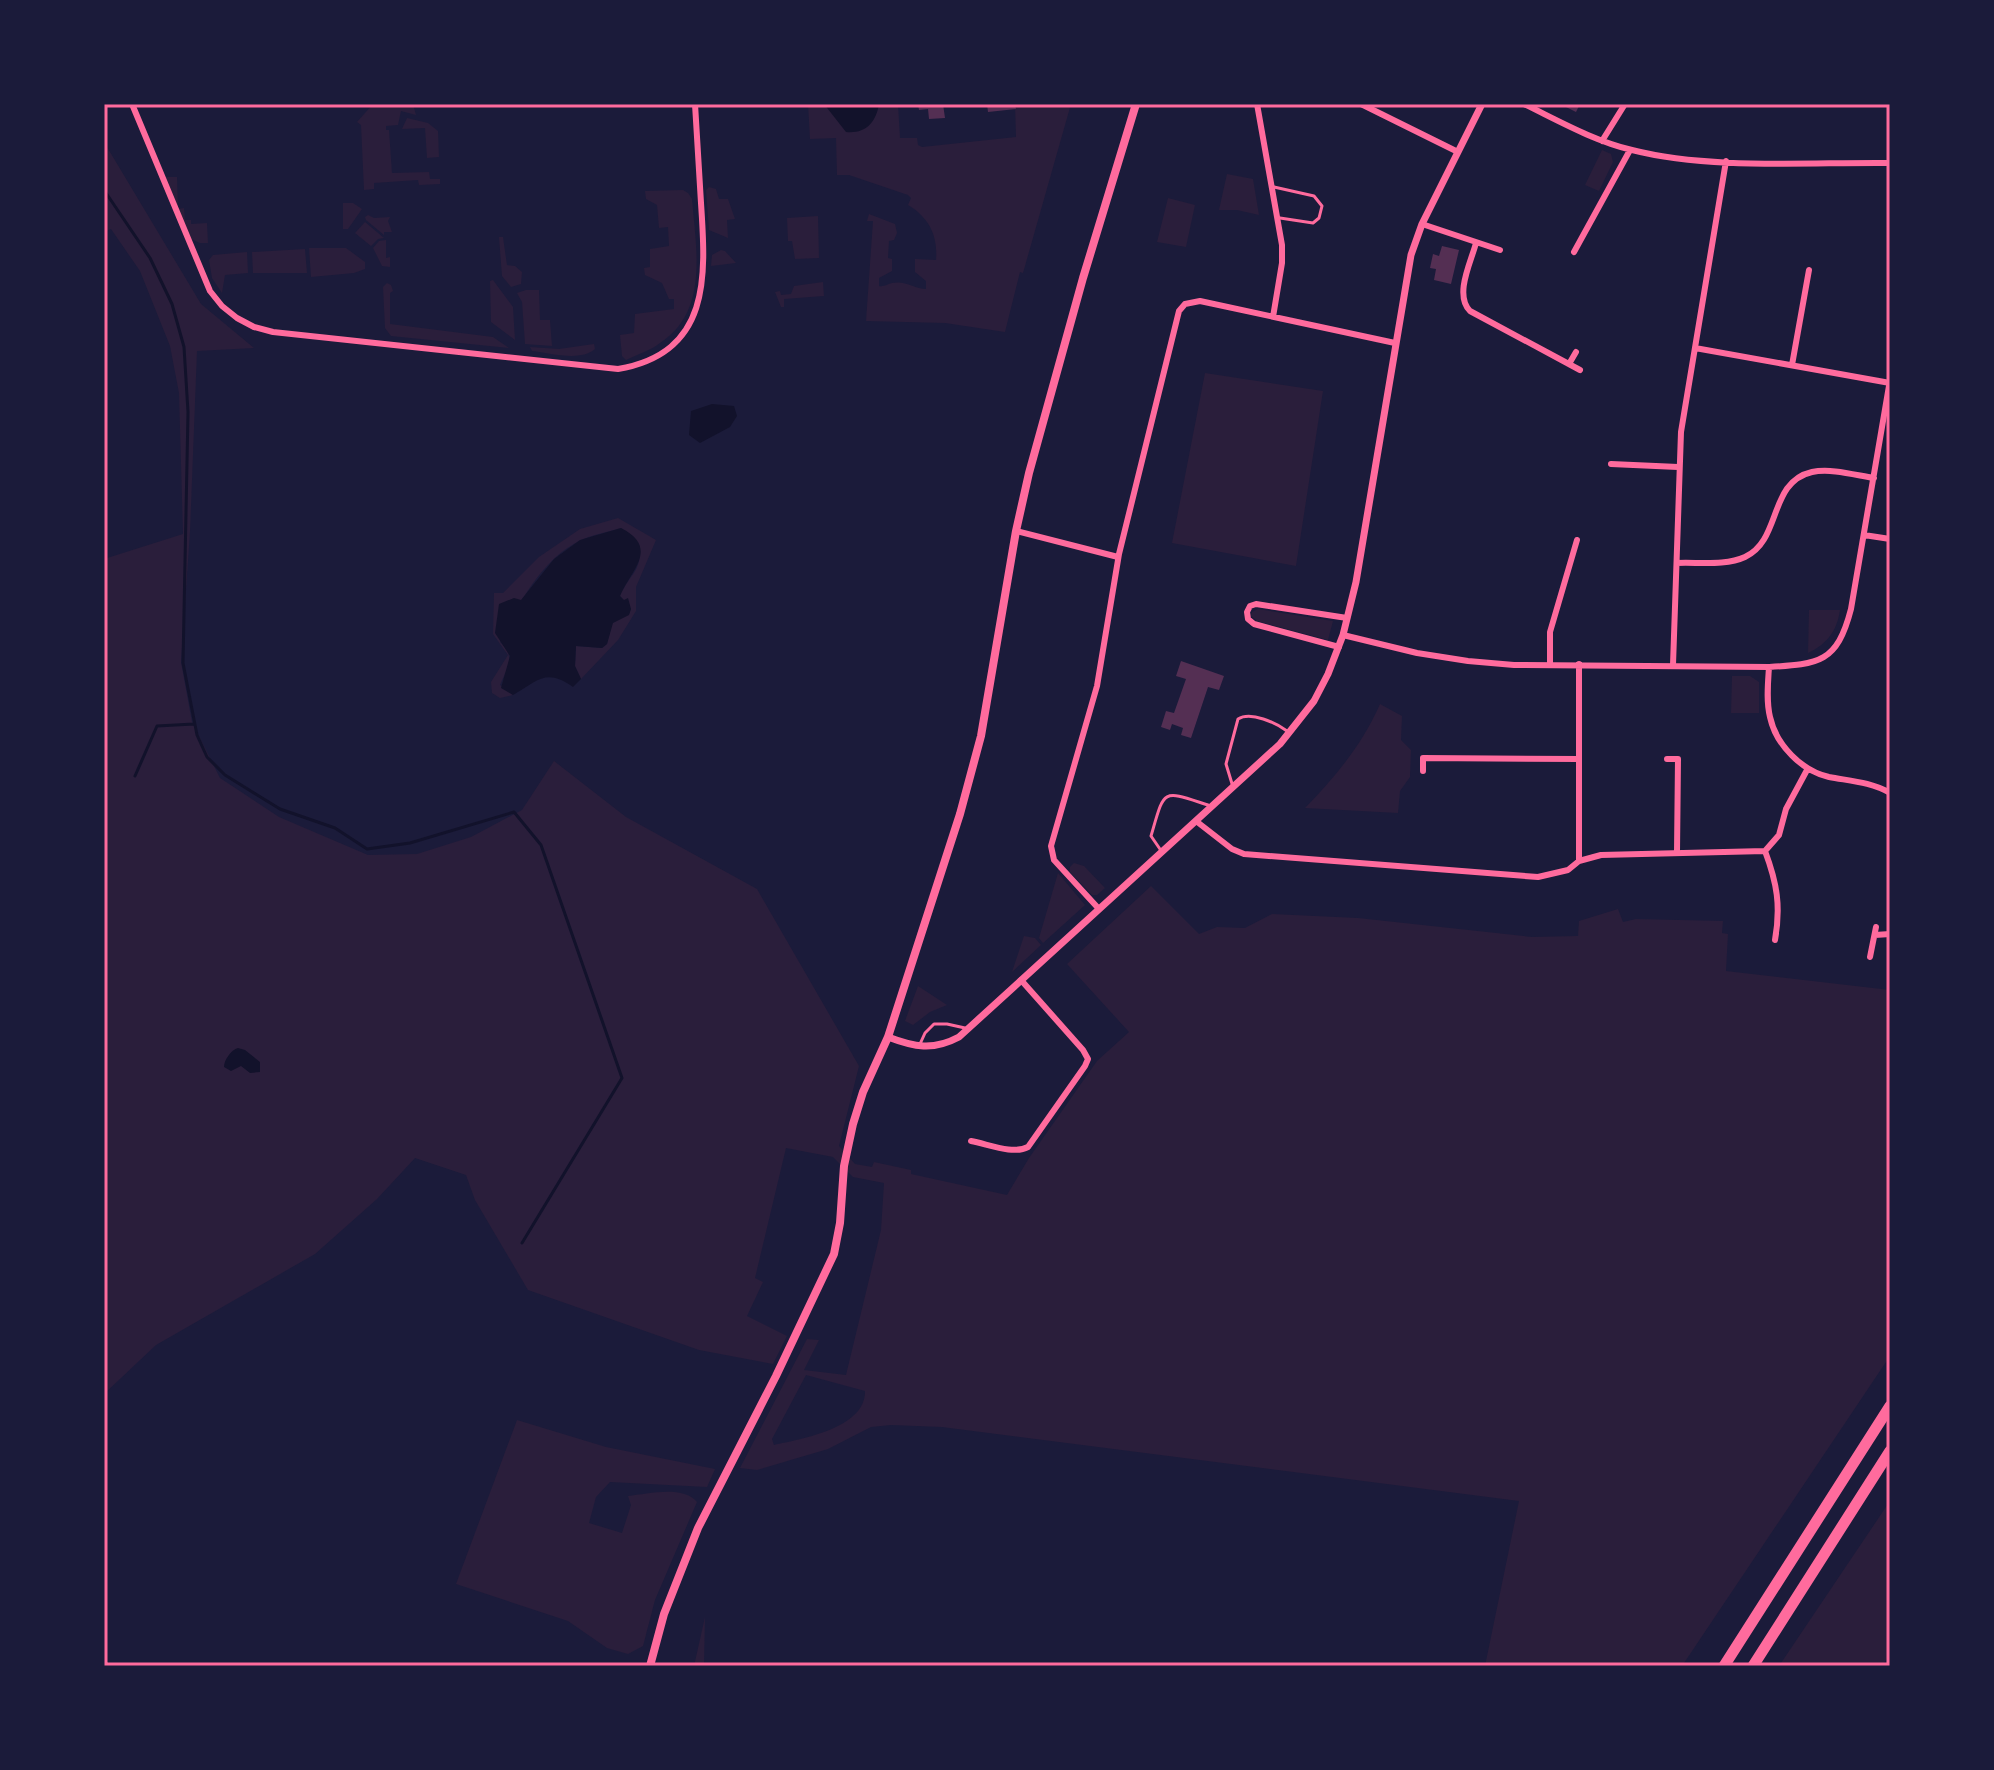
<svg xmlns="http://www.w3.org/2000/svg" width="1994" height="1770" viewBox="0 0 1994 1770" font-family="Poppins,sans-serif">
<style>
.green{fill:#2a1e3b;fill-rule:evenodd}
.water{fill:#12122b}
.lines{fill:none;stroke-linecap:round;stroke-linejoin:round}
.stream{stroke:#12122b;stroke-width:3}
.building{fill:#542f53}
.service{stroke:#ff6b9d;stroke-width:3}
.minor{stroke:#ff6b9d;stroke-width:6}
.tertiary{stroke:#ff6b9d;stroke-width:7}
.secondary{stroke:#ff6b9d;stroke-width:8}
.motorway{stroke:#ff6b9d;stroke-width:11}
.neatline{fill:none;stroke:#ff6b9d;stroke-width:3}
</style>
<rect width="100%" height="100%" fill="#1b1b3a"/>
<!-- green -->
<path class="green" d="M373,104h40l3,11 -15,-4 -3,14 -12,1v4h3l3,43 37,-1 1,7h10v5l-21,1 -1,-5 -44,3v6l-10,1 -3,-65 -4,-3z
M808,104h90l2,34h17l1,7 4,2 94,-10 -1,-33h56l-48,169 -3,-1 -15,60 -60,-9 -79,-2 7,-100h-6l2,-7 26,10 2,9 -3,7 -5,1 -1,17 4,1v12l-13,7v8c5,1 9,-2 13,-3 13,-3 23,6 34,6v-8l-11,-9v-13l21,1c2,-23 -6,-42 -28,-55l3,-7 -3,-3 -59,-20h-12l-1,-37 -26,1z
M407,118l21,5 10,8 1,26 -12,1 -2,-30 -23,1z
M104,142l97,162 53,44 -57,3 -7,181 -9,130 11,60 28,56 59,39 89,38 49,-1 54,-17 51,-27 32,-49 72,56 131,72 102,177 -20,80 16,18 17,3 2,-5 37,8v4l96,21 22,-37 68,-97 32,-29 -62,-68 84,-78 48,48 18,-7 28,1 27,-14 86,4 174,19 46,-1 1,-15 39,-12 5,13 13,-3 87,2 -1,12 6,1 -2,37 164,19v366l-208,310h-197l34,-165 -577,-74 -51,-2 -20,2 -43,22 -71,21 -17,-2 67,-129 12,1 -15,30 42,5 35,-145 3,-47 -31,-6 -20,-20 -47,-9 -31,130 8,4 -16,34 40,20 -14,28 -74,-14 -171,-60 -53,-90 -9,-25 -51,-17 -38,41 -62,55 -159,91 -52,49v-835l79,-25 -4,-141 -9,-47 -30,-75 -29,-42 -7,3zM806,1375l59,16c1,37 -63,48 -91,54l-2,-6z
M1602,150l9,4 2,8 -14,29 -14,-6z
M1227,174l26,5 6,36 -22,-5h-18z
M166,177h11l1,32 6,-1 1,12h6v4l16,-1 1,20h-8l-9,-4 -25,-61z
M709,187l7,2 3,10h9l7,20 -8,1 1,18 -19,-8 -3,-40z
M683,190l5,3 4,6c4,50 17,112 -32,144 -10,8 -22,11 -34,17l-4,-4 -2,-21 14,-2 1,-19 39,-5v-10h-5l-7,-16 -17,-8 -1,-7 6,-1v-18l19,-3 -1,-19 -9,1 -2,-23 -11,-6 -1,-8z
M1168,198l27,7 -9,42 -29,-5z
M343,203h10l9,6 -14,20h-5z
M368,215l6,3 16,-1 -2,4 4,11h-8v3l-18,-15 -1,-3z
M818,216l1,42 -24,1 -3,-18h-4l-1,-23z
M365,222l19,16 -6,1 -7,7 -16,-13z
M499,237h4l4,28 8,1 7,6 -1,12 -10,3 -9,-11z
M386,240v18l4,-1v10l-8,-1 -9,-18 6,-7z
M309,248h37l19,14v7l-11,4 -43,4z
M305,249l2,24h-54l-1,-21z
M721,250l4,1 11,12 -25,3 1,-11z
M247,252l1,21 -23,2 -3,18 -10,-15 -3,-18 4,-5z
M493,280l20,27 2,33 -24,-18 -1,-41z
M823,282l1,14 -40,3v8h-3l-6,-15 5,-1 1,4 10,-1 3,-8z
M387,283l4,2 2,6 -3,2v31l103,13 16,11 -118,-12 -6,-8 -2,-41z
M526,290h13l1,30h10l2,26 -27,-2 -3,-42 -5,-9z
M594,344l1,5c-15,13 -45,4 -63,2l-2,-4 29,2z
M1205,373l118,18 -27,175 -124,-23z
M618,518l38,22 -20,47v24l-18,29 -37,39 -6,-13 1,-20 26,2 5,-4 5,-21 17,-9 2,-5 -11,-13c10,-23 23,-25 19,-52l-18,-16c-13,4 -30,7 -42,13 -39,20 -61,64 -79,101 16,16 8,24 0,43l13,10 -13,3 -8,-5 -1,-11 17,-27 -15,-21 1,-41h9l36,-36 41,-28z
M1258,609l75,12 -5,19 -71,-19 -6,-5 1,-4z
M1809,610h31c-3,21 -13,34 -32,43z
M1732,676h18l9,6v31h-28z
M1380,704l22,12 -1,24 10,10 -1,27 -10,14 -2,22 -93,-5c31,-32 57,-63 75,-104z
M1074,863l10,3 21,22 -8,7h-5l-22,-23v-5z
M1058,873l27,32 -42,38 -4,-5z
M1024,936l11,2 6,7 -29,27z
M918,986l29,19 -17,7 -17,13 -8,-4z
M517,1420l89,27 109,22 -8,18 -97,-5 -14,15 -7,26 33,10 9,-28 -3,-9c20,-2 55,-11 69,6l-42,98 -12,46 -15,8 -21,-6 -39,-27 -112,-37z
M1890,1501v153l-8,12h-103z
M705,1617l-1,49h-10z"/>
<!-- water -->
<path class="water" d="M824,104h55c-3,19 -14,30 -33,28z
M712,404l22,2 3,10 -7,11 -30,16 -11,-8 2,-24z
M621,528c39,20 10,42 -1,68l4,4 4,-2 3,11 -2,6 -16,8 -6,21 -5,4 -26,-2 -1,20 6,13 -8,8c-27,-19 -34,-7 -60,8l-12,-7 9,-32 -15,-23 4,-29 15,-6 7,2 33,-41 26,-19z
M238,1048l7,2 15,12v10l-10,1 -9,-7 -10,5 -7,-4c0,-7 7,-17 14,-19z"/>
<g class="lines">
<!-- stream -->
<path class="stream" d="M104,190l46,68 22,46 12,43 4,65 -5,251 14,72 10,22 18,18 55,34 55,19 32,21 43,-6 104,-31 27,33 81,233 -100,165
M135,776l22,-50 37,-2"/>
</g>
<!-- building -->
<path class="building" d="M918,104h25l2,14 -16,1 -1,-10 -9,1z
M987,104h28l1,5 -28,3z
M1560,104h20l-4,8z
M1442,246l17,4 -8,34 -17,-4 2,-11 -6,-1 3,-14 6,2z
M1181,661l43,15 -5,14 -11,-3 -17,51 -10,-3 2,-7 -11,-4 -2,6 -9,-3 5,-16 8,2 12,-34 -10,-3z"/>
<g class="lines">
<!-- service -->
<path class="service" d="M1274,187l40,9 8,10 -3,12 -6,5 -33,-5
M1233,787l-7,-23 12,-45c13,-8 38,4 49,12
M1162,852l-11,-16c14,-48 10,-46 57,-31
M920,1044l5,-11 9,-9h13l18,4"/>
<!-- minor -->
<path class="minor" d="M132,104l78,187 12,15 15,12 17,9 19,5 345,37c93,-16 88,-92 83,-166 -2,-33 -4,-66 -6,-99
M1257,104l25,141v18l-9,54
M1361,104l97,48
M1524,104c35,17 70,37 108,46 78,20 177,12 258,13
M1602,141l23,-37
M1422,224l78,26
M1476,243c-5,19 -22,52 -6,68l110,59
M1574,252l56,-102
M1695,348l195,35
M1569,364l7,-12
M1792,365l17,-95
M1611,464l67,3
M1016,531l102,26
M1864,535l26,4
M1677,563c21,-1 49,3 68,-6 37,-17 23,-75 67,-85 19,-4 43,3 62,6
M1343,635l74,18 51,8 46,4 255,2c50,-3 68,-4 82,-58l39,-229
M1339,647l-85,-23 -6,-5 -1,-7 3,-6 6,-2 91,14
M1550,664v-32l27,-92
M1673,665l8,-233 45,-271
M1769,667c-1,16 -3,34 1,50 6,28 32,54 59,60 21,4 42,5 61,16
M1667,759h11l-1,93
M1423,771v-13l156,1
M1196,821l36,28 12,5 294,23 30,-7 11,-9 22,-6 164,-4 14,-16 7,-26 21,-39
M1765,851c12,32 16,55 10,89
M1579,861v-197
M1099,909l-45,-49 -3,-14 46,-160 22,-132 60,-243 6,-7 15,-3 195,42
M1875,935l15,-1
M1870,957l6,-30
M971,1141c17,3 42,14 57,6l57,-81 3,-7 -5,-9 -62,-70
M104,1664l3,2"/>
<!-- tertiary -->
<path class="tertiary" d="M888,1037c26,10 45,14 71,0l321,-293 34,-43 14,-27 15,-39 13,-53 55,-327 11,-31 60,-120"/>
<!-- secondary -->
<path class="secondary" d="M650,1666l14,-52 34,-86 78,-152 58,-122 6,-31 4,-57 9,-42 10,-32 25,-55 72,-223 21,-78 35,-205 13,-58 54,-195 53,-174"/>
<!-- motorway -->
<path class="motorway" d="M1724,1666l166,-260
M1753,1666l137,-215"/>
</g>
<!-- border -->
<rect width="1994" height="1770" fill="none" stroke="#1b1b3a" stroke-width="212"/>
<rect x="106" y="106" width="1782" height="1558" class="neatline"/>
</svg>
